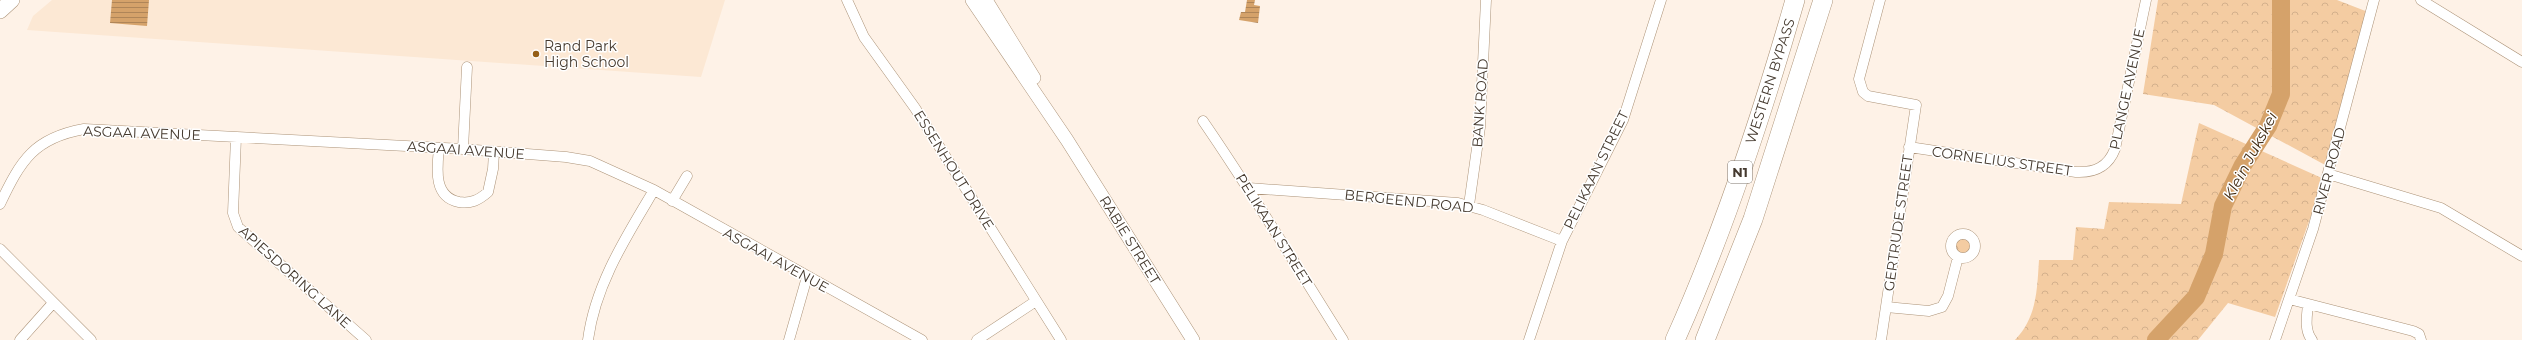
<svg xmlns="http://www.w3.org/2000/svg" width="2522" height="340" viewBox="0 0 2522 340" font-family="Montserrat,sans-serif">
<style>
.built{fill:#fce8d4}
.park{fill:url(#park-crowns)}
.water{fill:url(#water-rules)}
.lines{fill:none;stroke-linecap:round;stroke-linejoin:round}
.river{stroke:#d5a26a;stroke-width:18}
.minor-casing{stroke:#ac9378;stroke-width:11}
.tertiary-casing{stroke:#ac9378;stroke-width:14}
.secondary-casing{stroke:#ac9378;stroke-width:16}
.motorway-casing{stroke:#ac9378;stroke-width:20}
.minor{stroke:#fff;stroke-width:10}
.tertiary{stroke:#fff;stroke-width:13}
.secondary{stroke:#fff;stroke-width:15}
.motorway{stroke:#fff;stroke-width:19}
.poi-dot{fill:#955f17;stroke:#fff;stroke-width:1.5}
.labels{text-anchor:middle;dominant-baseline:central;stroke-width:3;stroke-linejoin:round;paint-order:stroke}
.shield{fill:#fff;stroke:#7d756d;stroke-width:1}
.shield-label{font-size:13px;font-weight:bold;fill:#453a2f}
.poi-label{font-size:14px;fill:#453a2f;stroke:#fff;text-anchor:start}
.street-label{font-size:14px;fill:#453a2f;stroke:#fff}
.water-label{font-size:15px;font-style:italic;fill:#402a11;stroke:#fff}
</style>
<defs>
<pattern id="park-crowns" width="20" height="18" patternUnits="userSpaceOnUse"><rect width="20" height="18" fill="#f4cca2"/><path d="M2 6a3 3 0 1 1 6 0M12 15a3 3 0 1 1 6 0" fill="none" stroke="#d3b08c"/></pattern>
<pattern id="water-rules" width="6" height="5" patternUnits="userSpaceOnUse"><rect width="6" height="5" fill="#d5a26a"/><path d="M0 2.5h6" fill="none" stroke="#af8558"/></pattern>
</defs>
<rect width="100%" height="100%" fill="#fef2e7"/>
<!-- built -->
<path class="built" d="M52,0h673l-24,77 -674,-47 6,-14z"/>
<!-- park -->
<path class="park" d="M2158,0h179l31,12 -41,154 -113,-61 -71,-11z
M2199,123l125,56 -49,138 -47,-14 -30,37h-183c22,-23 22,-50 24,-80h34l3,-33 28,2 5,-27 72,2z
M1954 246a9 9 0 1 1 18 0a9 9 0 1 1-18 0Z"/>
<!-- water -->
<path class="water" d="M112,0h37l-2,26 -37,-3z
M1247,0h8l-1,5 6,1 -2,17 -19,-3 2,-8h4z"/>
<g class="lines">
<!-- river -->
<path class="river" d="M2156,340l40,-43 18,-43 9,-48 20,-41 25,-39 13,-32v-94"/>
<!-- minor casing -->
<g class="minor-casing">
<path id="minor" d="M847,0l17,37 51,71 146,232
M1880,0l-21,79 4,13 5,4 48,9 -35,235
M2421,0l101,62
M1203,121c49,71 94,146 140,219
M236,137l-3,76 5,14 128,113
M1909,147l167,25c19,1 32,-5 39,-23l31,-149
M439,148c-2,20 -6,49 20,54 12,2 20,-2 29,-10l5,-23 1,-17
M463,149l4,-82
M2328,174l113,34 81,48
M1249,188l209,15 25,7 79,31
M672,201l15,-25
M0,204c21,-44 34,-66 84,-75l379,20 103,8 24,4 64,29 268,150
M1469,205l11,-78 6,-127
M1951 246a12 12 0 1 1 24 0a12 12 0 1 1-24 0Z
M0,249l91,91
M2289,299l124,32 6,3 2,6
M2308,304c-1,12 -4,26 4,36
M1886,307l43,4 13,-4 6,-11 10,-39
M20,340l33,-37
M588,340c7,-55 38,-103 66,-150
M789,340l18,-63
M977,340l59,-39
M1529,340l33,-99 61,-121 38,-120
M2275,340l38,-111 61,-229"/>
</g>
<!-- tertiary casing -->
<g class="tertiary-casing">
<path id="tertiary" d="M972,0l95,140 126,200
M986,0l48,78"/>
</g>
<!-- secondary casing -->
<g class="secondary-casing">
<path id="secondary" d="M0,11l12,-11"/>
</g>
<!-- motorway casing -->
<g class="motorway-casing">
<path id="motorway" d="M1675,340c49,-109 87,-225 120,-340
M1705,340l48,-121 70,-219"/>
</g>
<!-- minor -->
<use href="#minor" class="minor"/>
<!-- tertiary -->
<use href="#tertiary" class="tertiary"/>
<!-- secondary -->
<use href="#secondary" class="secondary"/>
<!-- motorway -->
<use href="#motorway" class="motorway"/>
</g>
<!-- markers -->
<circle class="poi-dot" cx="536" cy="54" r="4"/>
<g class="labels">
<!-- shield labels -->
<rect class="shield" x="1728" y="161" width="24" height="22" rx="3"/>
<g class="shield-label">
<text x="1740" y="172">N1</text>
</g>
<!-- poi labels -->
<g class="poi-label">
<text x="544" y="46">Rand Park<tspan x="544" dy="16">High School</tspan></text>
</g>
<!-- street labels -->
<g class="street-label">
<text transform="translate(1770 81) rotate(-72)">WESTERN BYPASS</text>
<text transform="translate(2127 89) rotate(-78)">PLANGE AVENUE</text>
<text transform="translate(1480 103) rotate(-86)">BANK ROAD</text>
<text transform="translate(142 133) rotate(2)">ASGAAI AVENUE</text>
<text transform="translate(466 150) rotate(4)">ASGAAI AVENUE</text>
<text transform="translate(2002 161) rotate(8)">CORNELIUS STREET</text>
<text transform="translate(954 170) rotate(58)">ESSENHOUT DRIVE</text>
<text transform="translate(1596 170) rotate(-64)">PELIKAAN STREET</text>
<text transform="translate(2329 171) rotate(-75)">RIVER ROAD</text>
<text transform="translate(1409 201) rotate(6)">BERGEEND ROAD</text>
<text transform="translate(1898 223) rotate(-82)">GERTRUDE STREET</text>
<text transform="translate(1274 230) rotate(58)">PELIKAAN STREET</text>
<text transform="translate(1130 240) rotate(58)">RABIE STREET</text>
<text transform="translate(776 260) rotate(29)">ASGAAI AVENUE</text>
<text transform="translate(295 277) rotate(42)">APIESDORING LANE</text>
</g>
<!-- water labels -->
<g class="water-label">
<text transform="translate(2250 156) rotate(-62)">Klein Jukskei</text>
</g>
</g>
</svg>
